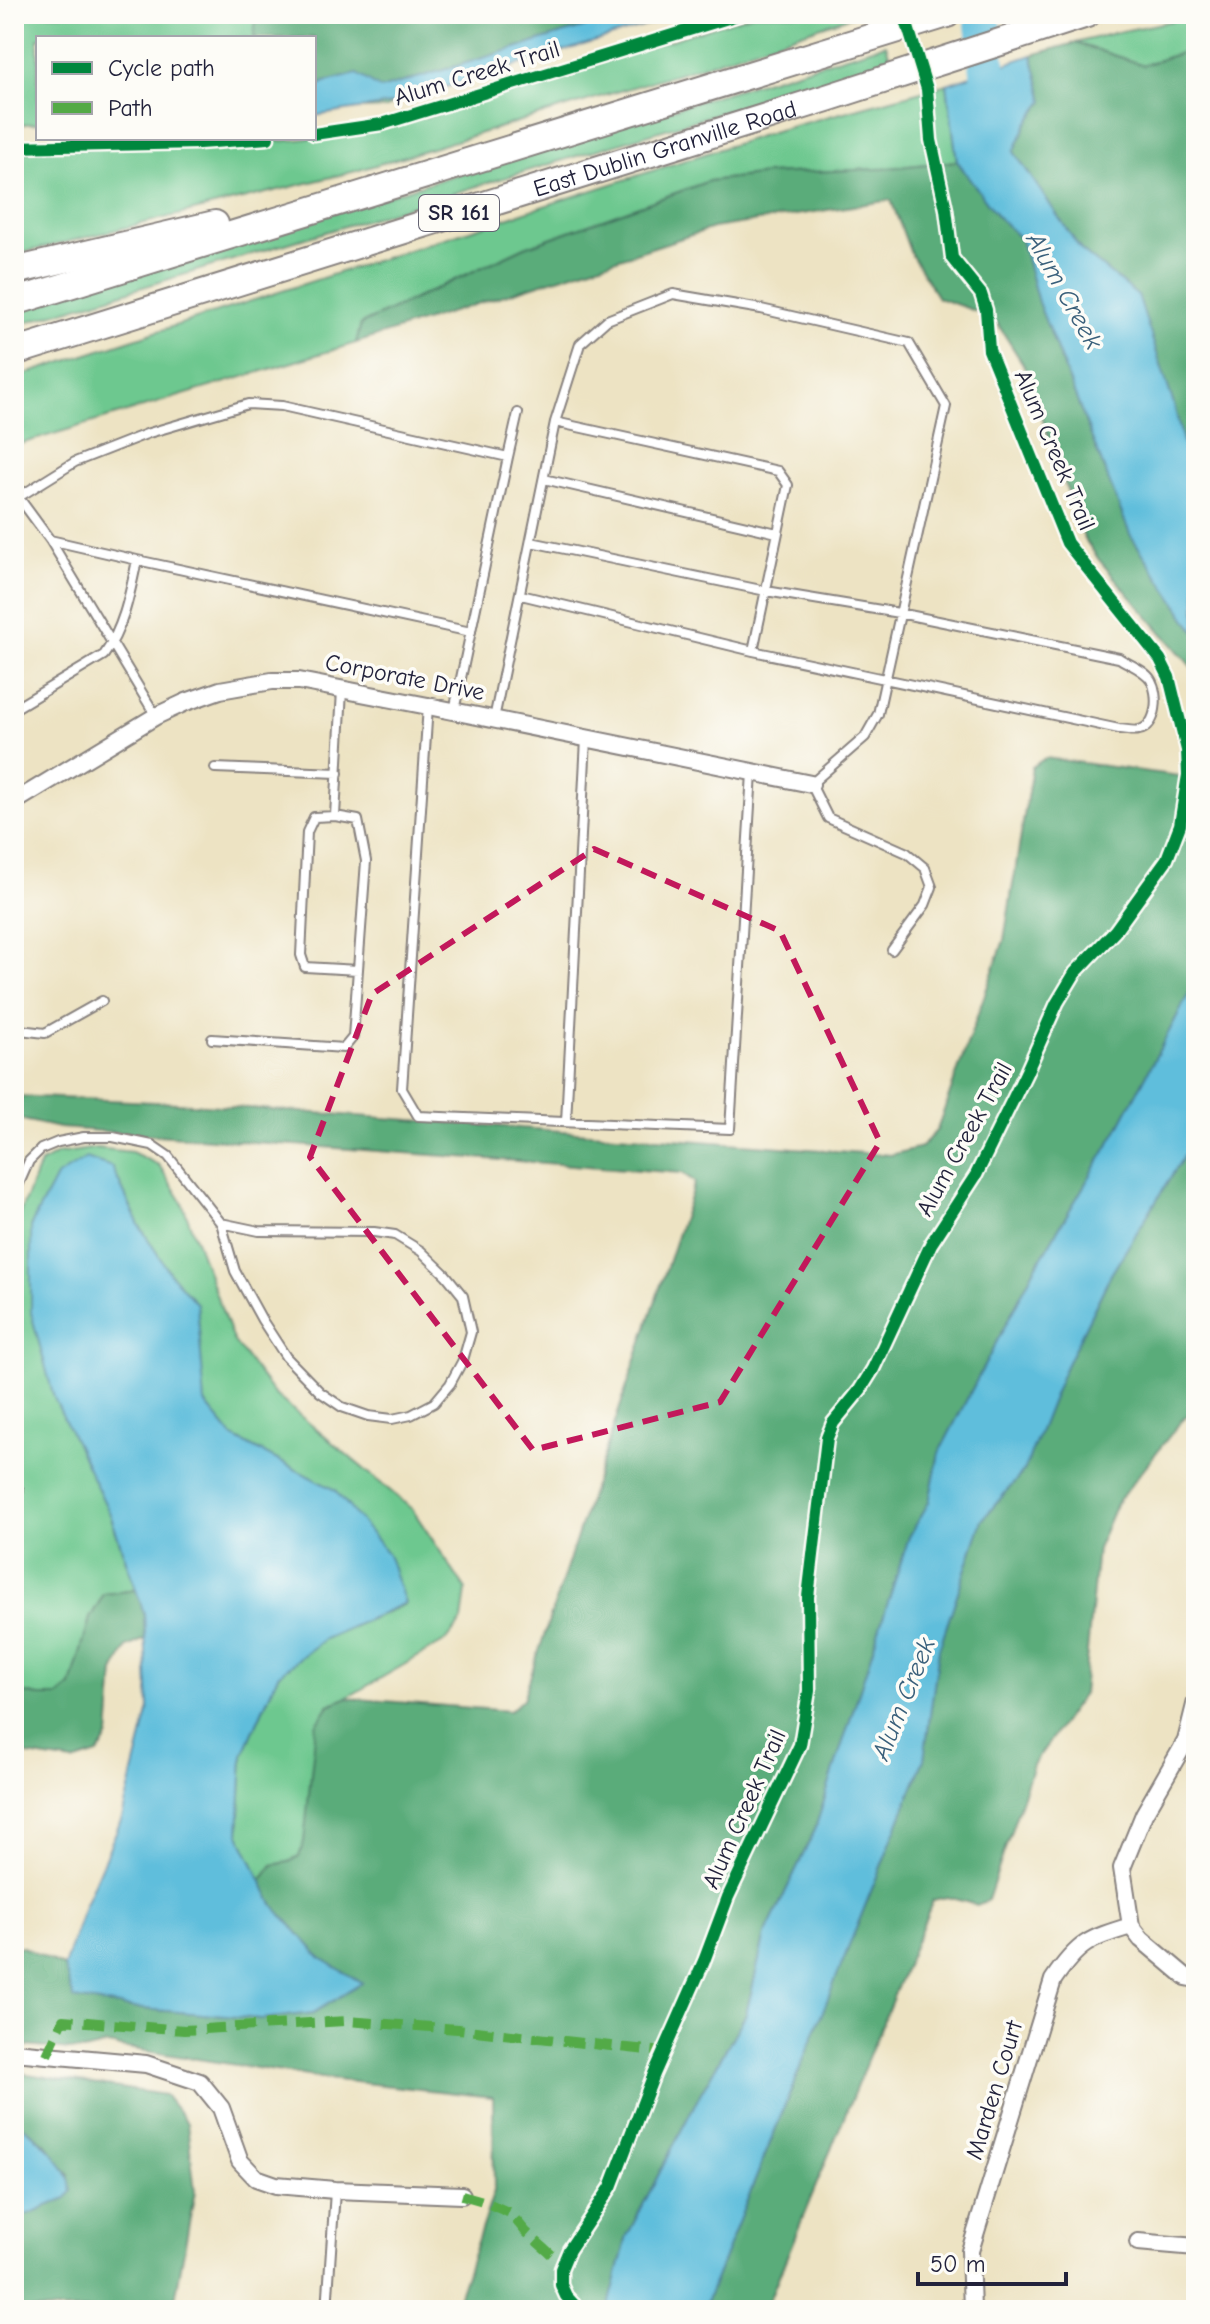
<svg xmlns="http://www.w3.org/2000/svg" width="1210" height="2324" viewBox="0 0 1210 2324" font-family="'Comic Neue',sans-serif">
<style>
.green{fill:#6dc88f;stroke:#487565;stroke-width:2}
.forest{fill:#5aac7a;stroke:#3e675a;stroke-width:2}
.water{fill:#5ebedc;stroke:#40708c;stroke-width:2}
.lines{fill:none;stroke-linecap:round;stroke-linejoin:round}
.river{stroke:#5ebedc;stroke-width:36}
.service-casing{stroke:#88827f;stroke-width:12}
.minor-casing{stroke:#88827f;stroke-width:20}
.primary-casing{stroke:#88827f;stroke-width:30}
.service{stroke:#fff;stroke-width:8}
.minor{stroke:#fff;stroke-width:16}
.primary{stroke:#fff;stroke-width:26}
.quiet{stroke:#53aa46;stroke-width:10;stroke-dasharray:20 10;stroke-linecap:butt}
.cycleway-casing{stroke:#fdfcf7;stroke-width:17}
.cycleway{stroke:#00873e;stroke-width:12}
.marked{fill:none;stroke:#c2185b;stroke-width:6;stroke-dasharray:16 10;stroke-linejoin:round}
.labels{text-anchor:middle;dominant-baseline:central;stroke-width:7;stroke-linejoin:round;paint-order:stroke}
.shield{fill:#fdfcf7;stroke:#646373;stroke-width:2}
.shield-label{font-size:22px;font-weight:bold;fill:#22223b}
.street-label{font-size:24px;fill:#22223b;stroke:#fdfcf7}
.water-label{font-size:26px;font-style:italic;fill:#3a607b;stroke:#fdfcf7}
</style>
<rect width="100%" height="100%" fill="#fdfcf7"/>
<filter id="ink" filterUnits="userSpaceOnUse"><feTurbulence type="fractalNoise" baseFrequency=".0125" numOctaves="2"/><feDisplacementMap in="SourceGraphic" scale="16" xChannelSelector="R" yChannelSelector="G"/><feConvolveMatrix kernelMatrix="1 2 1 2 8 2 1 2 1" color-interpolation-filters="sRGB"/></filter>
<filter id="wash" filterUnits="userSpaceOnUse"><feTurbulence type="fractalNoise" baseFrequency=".006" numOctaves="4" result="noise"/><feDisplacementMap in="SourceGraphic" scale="32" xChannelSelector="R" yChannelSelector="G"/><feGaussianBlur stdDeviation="1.8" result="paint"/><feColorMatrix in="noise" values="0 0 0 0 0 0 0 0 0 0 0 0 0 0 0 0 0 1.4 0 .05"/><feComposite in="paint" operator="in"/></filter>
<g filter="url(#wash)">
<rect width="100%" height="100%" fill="#ede3c3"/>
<!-- green -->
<path class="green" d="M14,14h494l-121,94 -73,3v-73h-276v85l-24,2z
M753,14h105l-156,52 -346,105 -342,84v-101l26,-5 187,-5 69,-4 54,-7 84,-18z
M1196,16v32l-52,17 -69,-22 43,-11z
M886,44l5,17 -877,265v-17z
M947,84l10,77 -79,8 -112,5 -57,7 -184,66 -164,77 -5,19 -342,103v-68l761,-247z
M96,1148l36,4 27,13 22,35 52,140 41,54 138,115 54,81 -4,31 -15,19 -101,58 -18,7 -24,137 -5,15 -10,5 -16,3 -12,16 -22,-47 4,-79 35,-80 46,-36 81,-35 -70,-114 -102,-53 -29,-34 -7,-99 -26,-29 -32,-50 -27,-58 -2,347 26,76 -32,4 -14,24 -19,68 -12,10h-20l-25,-5v-464l26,-63 17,-10z"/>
<!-- forest -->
<path class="forest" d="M256,14h372l-247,75 -56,-7 -11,8v-52h-60z
M1075,43l69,22 52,-17v448l-22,-91 -36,-109 -57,-46 -67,-98 13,-29 17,-22 -12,-46z
M957,161l41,56 23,22 17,63 92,232 66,99v39l-97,-112 -15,-22 -61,-174 -26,-41 -19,-11 -40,-14 -27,-44 -20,-54 -178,28 -357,115 5,-19 164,-77 184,-66 57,-7 112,-5z
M1045,758l142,19 9,-5v208l-78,149 -84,141 -95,183 -10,49 -20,36 -95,294 -49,103 -19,79 -47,82 -72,140 -19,74h-154l40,-119 -1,-94 -166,-18 -220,-34 -24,6 -69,-6v-99l9,1 41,20 11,32 57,9 129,11 52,-6 48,-30 -40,-25 -48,-53 -12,-24 12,-16 16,-3 10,-5 5,-15 12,-117 13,-20 17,-7 164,13 13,-12 172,-517 -13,-9 -623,-45 -45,-10v-22l164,7 713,52 30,-8 16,-17 67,-190 28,-173z
M1196,1136v272l-14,12 -66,84 -19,45 -14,145 -50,71 -45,135 -11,5 -30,-8 -14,3 -168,410h-62l221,-551 15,-110 43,-129 42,-49 39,-99 47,-96z
M136,1590l8,23 1,26 -18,8 -13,25 -5,64 -11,18 -25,8 -59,-9v-62l25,5h20l12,-10 19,-68 14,-24z
M14,2072l151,23 22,28 8,68 -22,119h-159v-90l52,-22 3,-23 -24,-32 -31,-24z"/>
<!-- water -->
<path class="water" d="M628,14h57l-295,90 -76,12v-26l11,-8 32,-8 24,15z
M1032,55l12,46 -17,22 -13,29 67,98 57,46 36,109 22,91v137l-66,-99 -92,-232 -17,-63 -23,-22 -41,-56 -10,-77z
M1196,980v156l-86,140 -47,96 -39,99 -42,49 -43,129 -15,110 -221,551h-95l19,-74 72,-140 47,-82 19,-79 49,-103 95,-295 20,-35 10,-49 95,-183 84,-141z
M86,1158l26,9 27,58 32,50 26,29 8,99 28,34 102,53 53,64 17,49 -81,36 -46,36 -35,80 -4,79 34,71 48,53 41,25 -49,30 -52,6 -129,-11 -58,-9 -10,-32 20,-61 38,-88 27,-110 -5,-95 -34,-99 -56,-116 -23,-85v-88l25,-48z
M14,2119c25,20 53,40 58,72l-5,7 -53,22z"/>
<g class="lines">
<!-- river -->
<path class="river" d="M982,14l11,106"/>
</g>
</g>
<g filter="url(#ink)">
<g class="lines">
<!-- service casing -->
<g class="service-casing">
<path id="service" d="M508,457l10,-44
M544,479l233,54
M14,500l61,-38 74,-29 99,-29 34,2 226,51 -54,254
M50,540l106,176
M531,542l235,49 133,22 220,45c9,6 26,12 32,22 8,14 7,46 -12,50 -6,2 -14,-1 -20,-1l-366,-78
M137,560l334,72
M521,595l232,56 35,-166 -10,-14 -223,-49
M428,706l-26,383 16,27 312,13 22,-356
M14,709l90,-54c20,-28 26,-62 33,-95l-87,-20 -33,-45
M494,719l61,-297 25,-78 27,-24 66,-26 88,15 148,34 37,63 -68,308 -13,23 -54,47 17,34 79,35 18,15 7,19 -7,18 -33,45
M215,768l123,5
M335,816l-21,1 -7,15 -6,123 4,12 53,3
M14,1026l6,4 25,3 57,-32
M212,1039l132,9 9,-11 13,-176 -8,-41 -23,-4 7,-126
M566,1122l20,-383
M14,1195l15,-34 12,-12 17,-7 26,-5h29l39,8 16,11 53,67 14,48 27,49 24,37 34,35 22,15 26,9 24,3 19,-4 23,-12 16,-19 13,-24 8,-28 -8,-36 -17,-21 -25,-24 -26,-16 -21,-3 -115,-1 -38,-8
M14,1483l5,7
M327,2310l8,-119"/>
</g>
<!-- minor casing -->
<g class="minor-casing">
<path id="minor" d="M14,802l142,-86 30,-14 34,-12 52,-9h27l129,25 383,78
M1196,1701l-10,40 -42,73 -22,54 9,58 10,13 45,38 10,2
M14,2052l132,12 54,18 21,26 19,53 16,17 20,7 59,5 127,5
M1138,2242l58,5
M972,2310l-2,-59 83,-271c25,-37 35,-41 78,-54"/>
</g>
<!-- primary casing -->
<g class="primary-casing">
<g id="primary">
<path d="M14,271l201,-47"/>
<path d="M14,302l933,-288"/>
<path id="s1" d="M14,352l816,-255 257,-83"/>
</g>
</g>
<!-- service -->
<use href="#service" class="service"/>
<!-- minor -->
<use href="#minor" class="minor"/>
<!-- primary -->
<use href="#primary" class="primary"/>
<!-- quiet -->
<path class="quiet" d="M47,2055l16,-35 121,10 162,-9 112,8 206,23
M462,2195l21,6 27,12 16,19 26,23 12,8"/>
<!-- cycleway casing -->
<g class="cycleway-casing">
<path id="cycleway" d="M314,134l68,-10 359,-110
M14,147l185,-4 69,-5
M579,2310l-13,-14 -5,-11v-16l8,-19 42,-63 43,-113 50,-113 24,-64 72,-152 9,-54 -1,-94 19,-159 6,-15 27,-33 13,-21 58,-125 45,-69 50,-102 31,-70 18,-30 40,-42 52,-72 13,-34 8,-50 -1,-25 -18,-73 -9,-18 -93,-116 -78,-193 -3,-40 -5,-16 -29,-36 -6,-49 -15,-69 -4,-51 -23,-75"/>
</g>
<!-- cycleway -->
<use href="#cycleway" class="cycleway"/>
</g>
</g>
<!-- marked area -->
<path class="marked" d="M594,849l186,82 100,211 -160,260 -187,48 -223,-293 62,-163z"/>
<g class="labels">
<!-- shield labels -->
<rect class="shield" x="419" y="195" width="80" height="36" rx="6"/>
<g class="shield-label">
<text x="459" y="213">SR 161</text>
</g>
<!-- street labels -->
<g class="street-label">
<text transform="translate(477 73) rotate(-17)">Alum Creek Trail</text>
<text stroke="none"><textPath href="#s1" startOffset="682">East Dublin Granville Road</textPath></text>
<text transform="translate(1055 450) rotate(67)">Alum Creek Trail</text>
<text transform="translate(405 677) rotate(11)">Corporate Drive</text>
<text transform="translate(964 1139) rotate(-61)">Alum Creek Trail</text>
<text transform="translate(744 1809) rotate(-66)">Alum Creek Trail</text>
<text transform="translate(994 2090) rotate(-73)">Marden Court</text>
</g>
<!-- water labels -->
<g class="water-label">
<text transform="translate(1064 291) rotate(61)">Alum Creek</text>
<text transform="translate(904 1699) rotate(-68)">Alum Creek</text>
</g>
</g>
<!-- margin -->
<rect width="1210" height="2324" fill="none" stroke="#fdfcf7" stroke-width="48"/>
<!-- legend -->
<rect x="36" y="36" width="280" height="104" fill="#fdfcf7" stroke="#a5a5ac" stroke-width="2"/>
<rect x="52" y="62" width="40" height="12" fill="#00873e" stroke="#a5a5ac" stroke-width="2"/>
<text x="108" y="76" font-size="24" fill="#22223b">Cycle path</text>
<rect x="52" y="102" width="40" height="12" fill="#53aa46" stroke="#a5a5ac" stroke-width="2"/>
<text x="108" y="116" font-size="24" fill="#22223b">Path</text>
<!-- scale -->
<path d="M918 2272v12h148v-12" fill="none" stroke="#22223b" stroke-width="4"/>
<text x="930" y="2272" font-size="24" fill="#22223b" stroke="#fdfcf7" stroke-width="6" paint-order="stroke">50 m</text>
</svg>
